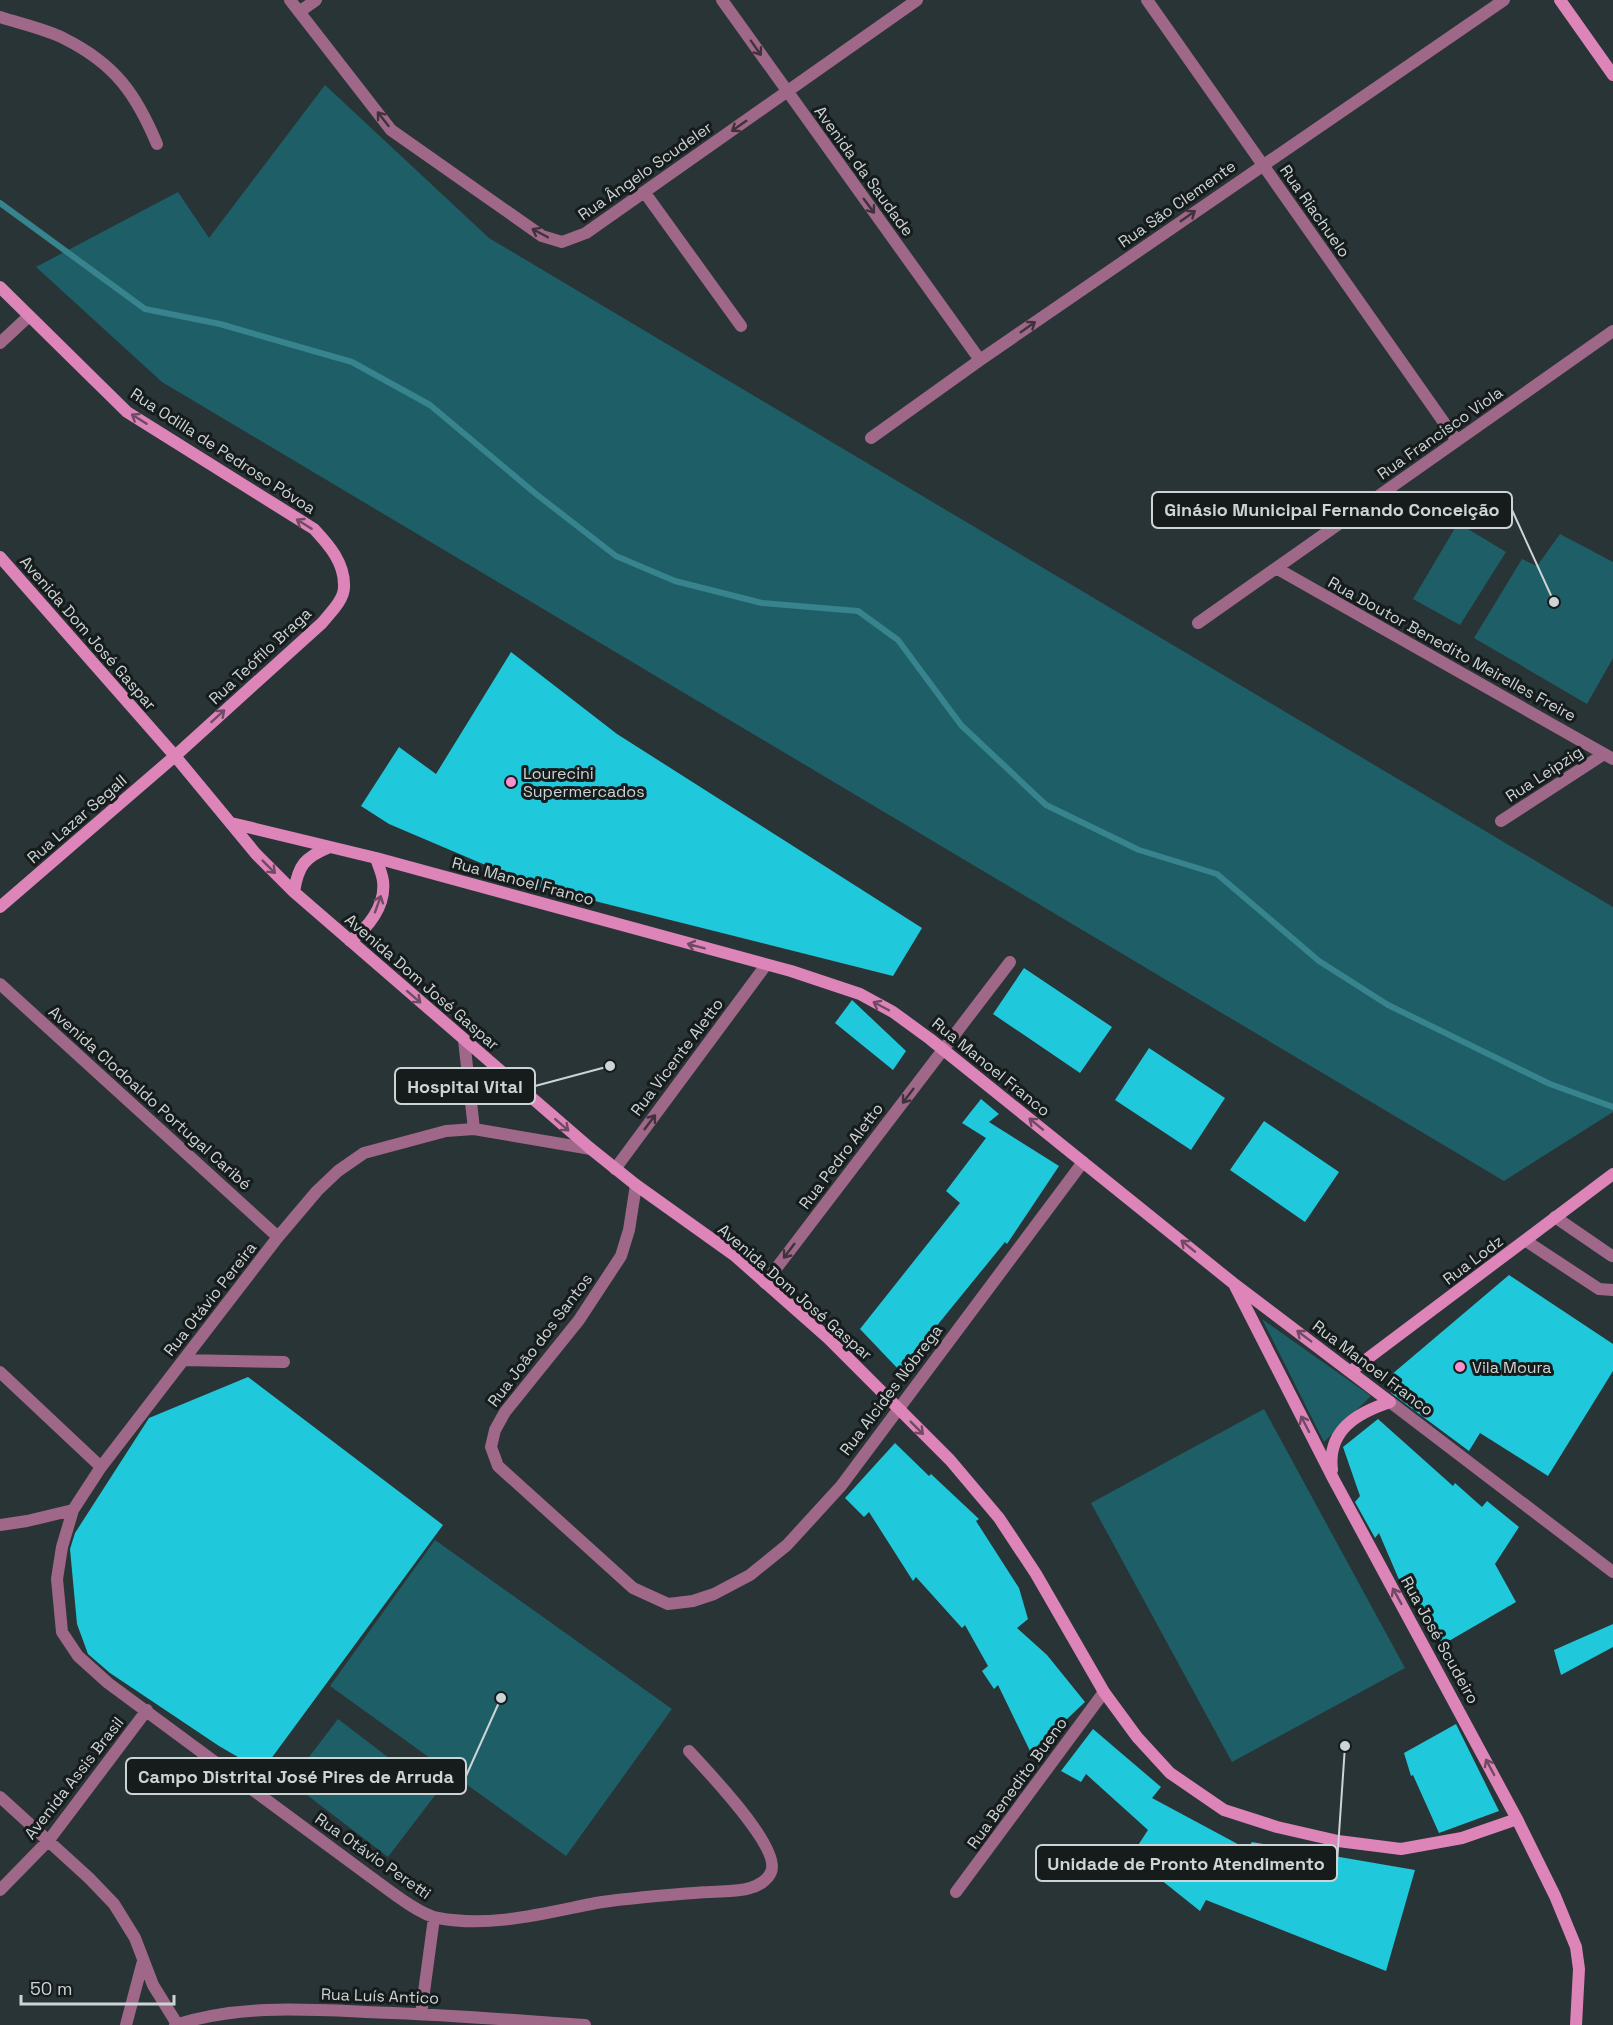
<svg xmlns="http://www.w3.org/2000/svg" width="1613" height="2025" viewBox="0 0 1613 2025" font-family="'Space Grotesk',sans-serif">
<style>
.green{fill:#1e5e67}
.lines{fill:none;stroke-linecap:round;stroke-linejoin:round}
.stream{stroke:#37838e;stroke-width:6}
.building{fill:#20c8dc}
.street{stroke:#a06888;stroke-width:12}
.secondary{stroke:#dd84b9;stroke-width:12}
.oneway{stroke:#3f323c}
.oneway2{stroke:#704a63}
.poi-dot{fill:#f790cd;stroke:#161b1c;stroke-width:2}
.labels{text-anchor:middle;dominant-baseline:central;stroke-width:6;stroke-linejoin:round;paint-order:stroke}
.street-label{font-size:16px;fill:#cdd4d5;stroke:#161b1c}
.poi-label{font-size:16px;fill:#cdd4d5;stroke:#161b1c;text-anchor:start}
.leader{fill:none;stroke:#cdd4d5;stroke-width:2}
.callout-dot{fill:#cdd4d5;stroke:#161b1c;stroke-width:2}
.callout{fill:#161b1c;stroke:#cdd4d5;stroke-width:2}
.callout-label{font-size:18px;text-anchor:middle;font-weight:bold;fill:#cdd4d5}
</style>
<rect width="100%" height="100%" fill="#293436"/>
<!-- green -->
<path class="green" d="M325,85l164,153 1124,669v205l-109,69 -1342,-799 -126,-115 142,-75 31,46z
M1458,523l48,29 -46,73 -47,-26z
M1560,534l53,28v96l-26,46 -113,-66 48,-79 15,7z
M1262,1319l109,77 -47,46z
M1264,1409l141,259 -173,94 -141,-259z
M435,1540l237,169 -106,147 -236,-170z
M338,1719l98,75 -48,63 -98,-75z"/>
<g class="lines">
<!-- stream -->
<path class="stream" d="M0,203l145,106 75,15 132,38 78,43 106,89 80,62 59,25 87,22 96,8 40,29 63,85 85,80 93,45 78,24 102,87 69,44 162,79 63,23"/>
</g>
<!-- building -->
<path class="building" d="M511,652l106,82 305,194 -29,48 -358,-90 -146,-62 -28,-18 38,-59 37,27z
M1024,968l88,59 -32,46 -87,-59z
M852,1000l54,51 -13,19 -58,-47z
M1149,1048l76,50 -34,52 -76,-50z
M981,1099l18,15 -10,8 70,44 -52,78 -2,-2 -105,129 -40,-42 100,-126 -14,-12 40,-53 -24,-15z
M1264,1121l75,51 -34,50 -75,-52z
M1509,1275l104,69v27l-65,105 -68,-43 -11,18 -78,-58v-18z
M248,1377l195,148 -181,246 -43,-25 -109,-73 -22,-19 -11,-30 -7,-75 5,-16 74,-115z
M1378,1419l75,67 2,-3 27,24 5,-6 32,26 -24,37 21,38 -74,43 -29,-55 -7,6 -27,-63 -4,5 -20,-36 5,-6 -17,-49z
M895,1443l34,33 2,-2 48,45 -3,2 43,67 9,31 -11,9 30,27 38,47 -54,51 -33,-68 -4,4 -12,-18 6,-5 -23,-41 -3,3 -46,-51 -3,4 -44,-69 -5,5 -19,-19z
M1613,1624v23l-52,28 -7,-25z
M1456,1724l43,87 -60,22 -26,-58 -2,1 -7,-23z
M1093,1729l68,58 -9,11 95,51 5,-7 163,28 -29,101 -180,-71 -6,11 -69,-55 17,-26 -62,-56 -5,8 -20,-11z"/>
<g class="lines">
<!-- street -->
<path class="street" d="M290,0l101,130 151,106 20,6 24,-9 331,-233
M722,0l258,360
M1147,0l310,441
M299,12l17,-12
M0,17c21,7 46,12 65,22 50,25 71,55 92,105
M645,193l96,133
M0,343l29,-27
M871,438l109,-78 524,-360
M1276,568l337,191
M1198,623l415,-292
M1501,821l103,-67
M0,984l278,253
M464,1040l10,89
M591,1149l-117,-20 -28,2 -82,22 -26,18 -21,20 -39,46 -177,230 -28,43 -11,37 -5,32 5,53 16,24 30,27 260,192c17,12 51,40 70,43 53,10 106,-5 158,-15 16,-3 33,-4 50,-6 21,-2 42,-4 63,-5 13,-1 28,0 41,-4 8,-2 18,-8 21,-16 11,-24 -64,-101 -82,-121
M615,1169l151,-204
M636,1185l-7,45 -8,26 -42,64 -74,92 -10,18 -4,17 7,19 135,122 35,16 25,-3 21,-7 36,-19 37,-30 54,-59 242,-324
M1555,1217l57,39
M1526,1241l73,48 14,1
M765,1283l245,-321
M183,1360l101,2
M0,1372l101,95
M1390,1402l223,170
M0,1525l27,-4 46,-11
M0,1797l89,81 25,26 21,34 18,47 24,39
M0,1890l49,-50 98,-130
M956,1892l148,-200
M421,2014l13,-96
M126,2025l17,-64
M175,2025c63,-20 126,-16 191,-13 73,2 146,8 219,13"/>
<!-- secondary -->
<path class="secondary" d="M1560,0l53,75
M0,287l127,125 187,117c15,16 31,34 30,58 0,13 -14,26 -22,36l-147,133 -175,151
M0,557l175,199 81,98 38,38 297,257 45,36 98,70 94,83 122,122 49,58 37,56 68,118 33,45 33,36 54,37 53,17 61,14 63,8 61,-11 55,-19
M231,823l145,35 415,113 69,23 33,18 37,27 303,244 157,119
M294,892c4,-27 11,-35 36,-45
M350,941c18,-13 36,-35 33,-60 -1,-8 -5,-16 -7,-23
M1235,1286l99,194 183,339 38,77 21,51 3,22 -3,56
M1351,1371l262,-197
M1332,1470c-5,-40 25,-57 58,-68"/>
</g>
<!-- one-way arrows -->
<defs><path id="oneway-shaft" d="M-6 0H5M1.5-3L5.5 0L1.5 3" fill="none" stroke-width="1.6" stroke-linecap="round" stroke-linejoin="round" transform="scale(1.5)"/></defs>
<g class="oneway">
<use href="#oneway-shaft" transform="translate(756 48) rotate(55)"/>
<use href="#oneway-shaft" transform="translate(383 119) rotate(-128)"/>
<use href="#oneway-shaft" transform="translate(739 126) rotate(145)"/>
<use href="#oneway-shaft" transform="translate(869 206) rotate(54)"/>
<use href="#oneway-shaft" transform="translate(1188 216) rotate(-35)"/>
<use href="#oneway-shaft" transform="translate(540 233) rotate(-152)"/>
<use href="#oneway-shaft" transform="translate(1028 327) rotate(-35)"/>
<use href="#oneway-shaft" transform="translate(908 1096) rotate(127)"/>
<use href="#oneway-shaft" transform="translate(650 1122) rotate(-53)"/>
<use href="#oneway-shaft" transform="translate(789 1251) rotate(127)"/>
</g>
<g class="oneway2">
<use href="#oneway-shaft" transform="translate(139 419) rotate(-148)"/>
<use href="#oneway-shaft" transform="translate(304 524) rotate(-148)"/>
<use href="#oneway-shaft" transform="translate(218 716) rotate(-42)"/>
<use href="#oneway-shaft" transform="translate(269 867) rotate(45)"/>
<use href="#oneway-shaft" transform="translate(378 904) rotate(-70)"/>
<use href="#oneway-shaft" transform="translate(696 946) rotate(-165)"/>
<use href="#oneway-shaft" transform="translate(414 997) rotate(41)"/>
<use href="#oneway-shaft" transform="translate(881 1006) rotate(-152)"/>
<use href="#oneway-shaft" transform="translate(1036 1124) rotate(-141)"/>
<use href="#oneway-shaft" transform="translate(562 1125) rotate(41)"/>
<use href="#oneway-shaft" transform="translate(1188 1246) rotate(-141)"/>
<use href="#oneway-shaft" transform="translate(1304 1336) rotate(-143)"/>
<use href="#oneway-shaft" transform="translate(1305 1424) rotate(-117)"/>
<use href="#oneway-shaft" transform="translate(917 1428) rotate(45)"/>
<use href="#oneway-shaft" transform="translate(1397 1596) rotate(-119)"/>
<use href="#oneway-shaft" transform="translate(1490 1767) rotate(-118)"/>
</g>
<!-- markers -->
<g class="poi-dot">
<circle cx="511" cy="782" r="6"/>
<circle cx="1460" cy="1367" r="6"/>
</g>
<g class="labels">
<!-- street labels -->
<g class="street-label">
<text transform="translate(645 171) rotate(-35)">Rua Ângelo Scudeler</text>
<text transform="translate(864 171) rotate(54)">Avenida da Saudade</text>
<text transform="translate(1177 204) rotate(-35)">Rua São Clemente</text>
<text transform="translate(1315 211) rotate(55)">Rua Riachuelo</text>
<text transform="translate(1440 433) rotate(-35)">Rua Francisco Viola</text>
<text transform="translate(223 451) rotate(33)">Rua Odilla de Pedroso Póvoa</text>
<text transform="translate(88 633) rotate(49)">Avenida Dom José Gaspar</text>
<text transform="translate(1452 649) rotate(29)">Rua Doutor Benedito Meirelles Freire</text>
<text transform="translate(260 656) rotate(-43)">Rua Teófilo Braga</text>
<text transform="translate(1544 774) rotate(-33)">Rua Leipzig</text>
<text transform="translate(77 819) rotate(-41)">Rua Lazar Segall</text>
<text transform="translate(523 881) rotate(15)">Rua Manoel Franco</text>
<text transform="translate(422 982) rotate(41)">Avenida Dom José Gaspar</text>
<text transform="translate(677 1057) rotate(-53)">Rua Vicente Aletto</text>
<text transform="translate(991 1067) rotate(39)">Rua Manoel Franco</text>
<text transform="translate(150 1098) rotate(42)">Avenida Clodoaldo Portugal Caribé</text>
<text transform="translate(841 1156) rotate(-53)">Rua Pedro Aletto</text>
<text transform="translate(1473 1260) rotate(-37)">Rua Lodz</text>
<text transform="translate(795 1292) rotate(41)">Avenida Dom José Gaspar</text>
<text transform="translate(210 1299) rotate(-52)">Rua Otávio Pereira</text>
<text transform="translate(540 1340) rotate(-53)">Rua João dos Santos</text>
<text transform="translate(1373 1368) rotate(37)">Rua Manoel Franco</text>
<text transform="translate(891 1390) rotate(-53)">Rua Alcides Nóbrega</text>
<text transform="translate(1440 1640) rotate(61)">Rua José Scudeiro</text>
<text transform="translate(74 1778) rotate(-52)">Avenida Assis Brasil</text>
<text transform="translate(1017 1783) rotate(-54)">Rua Benedito Bueno</text>
<text transform="translate(373 1856) rotate(35)">Rua Otávio Peretti</text>
<text transform="translate(380 1996) rotate(2)">Rua Luís Antico</text>
</g>
<!-- poi labels -->
<g class="poi-label">
<text x="523" y="773">Lourecini<tspan x="523" dy="18">Supermercados</tspan></text>
<text x="1472" y="1367">Vila Moura</text>
</g>
</g>
<!-- callouts -->
<path class="leader" d="M1554 602L1512 510M610 1066L535 1086M501 1698L466 1776M1345 1746L1337 1863"/>
<g class="callout-dot">
<circle cx="1554" cy="602" r="6"/>
<circle cx="610" cy="1066" r="6"/>
<circle cx="501" cy="1698" r="6"/>
<circle cx="1345" cy="1746" r="6"/>
</g>
<g class="callout">
<rect x="1152" y="492" width="360" height="36" rx="6"/>
<rect x="395" y="1068" width="140" height="36" rx="6"/>
<rect x="126" y="1758" width="340" height="36" rx="6"/>
<rect x="1036" y="1845" width="301" height="36" rx="6"/>
</g>
<g class="callout-label">
<text x="1332" y="516">Ginásio Municipal Fernando Conceição</text>
<text x="465" y="1093">Hospital Vital</text>
<text x="296" y="1783">Campo Distrital José Pires de Arruda</text>
<text x="1186" y="1870">Unidade de Pronto Atendimento</text>
</g>
<!-- scale -->
<path d="M21 1995v9h153v-9" fill="none" stroke="#cdd4d5" stroke-width="3"/>
<text x="30" y="1995" font-size="18" fill="#cdd4d5" stroke="#161b1c" stroke-width="4.5" paint-order="stroke">50 m</text>
</svg>
